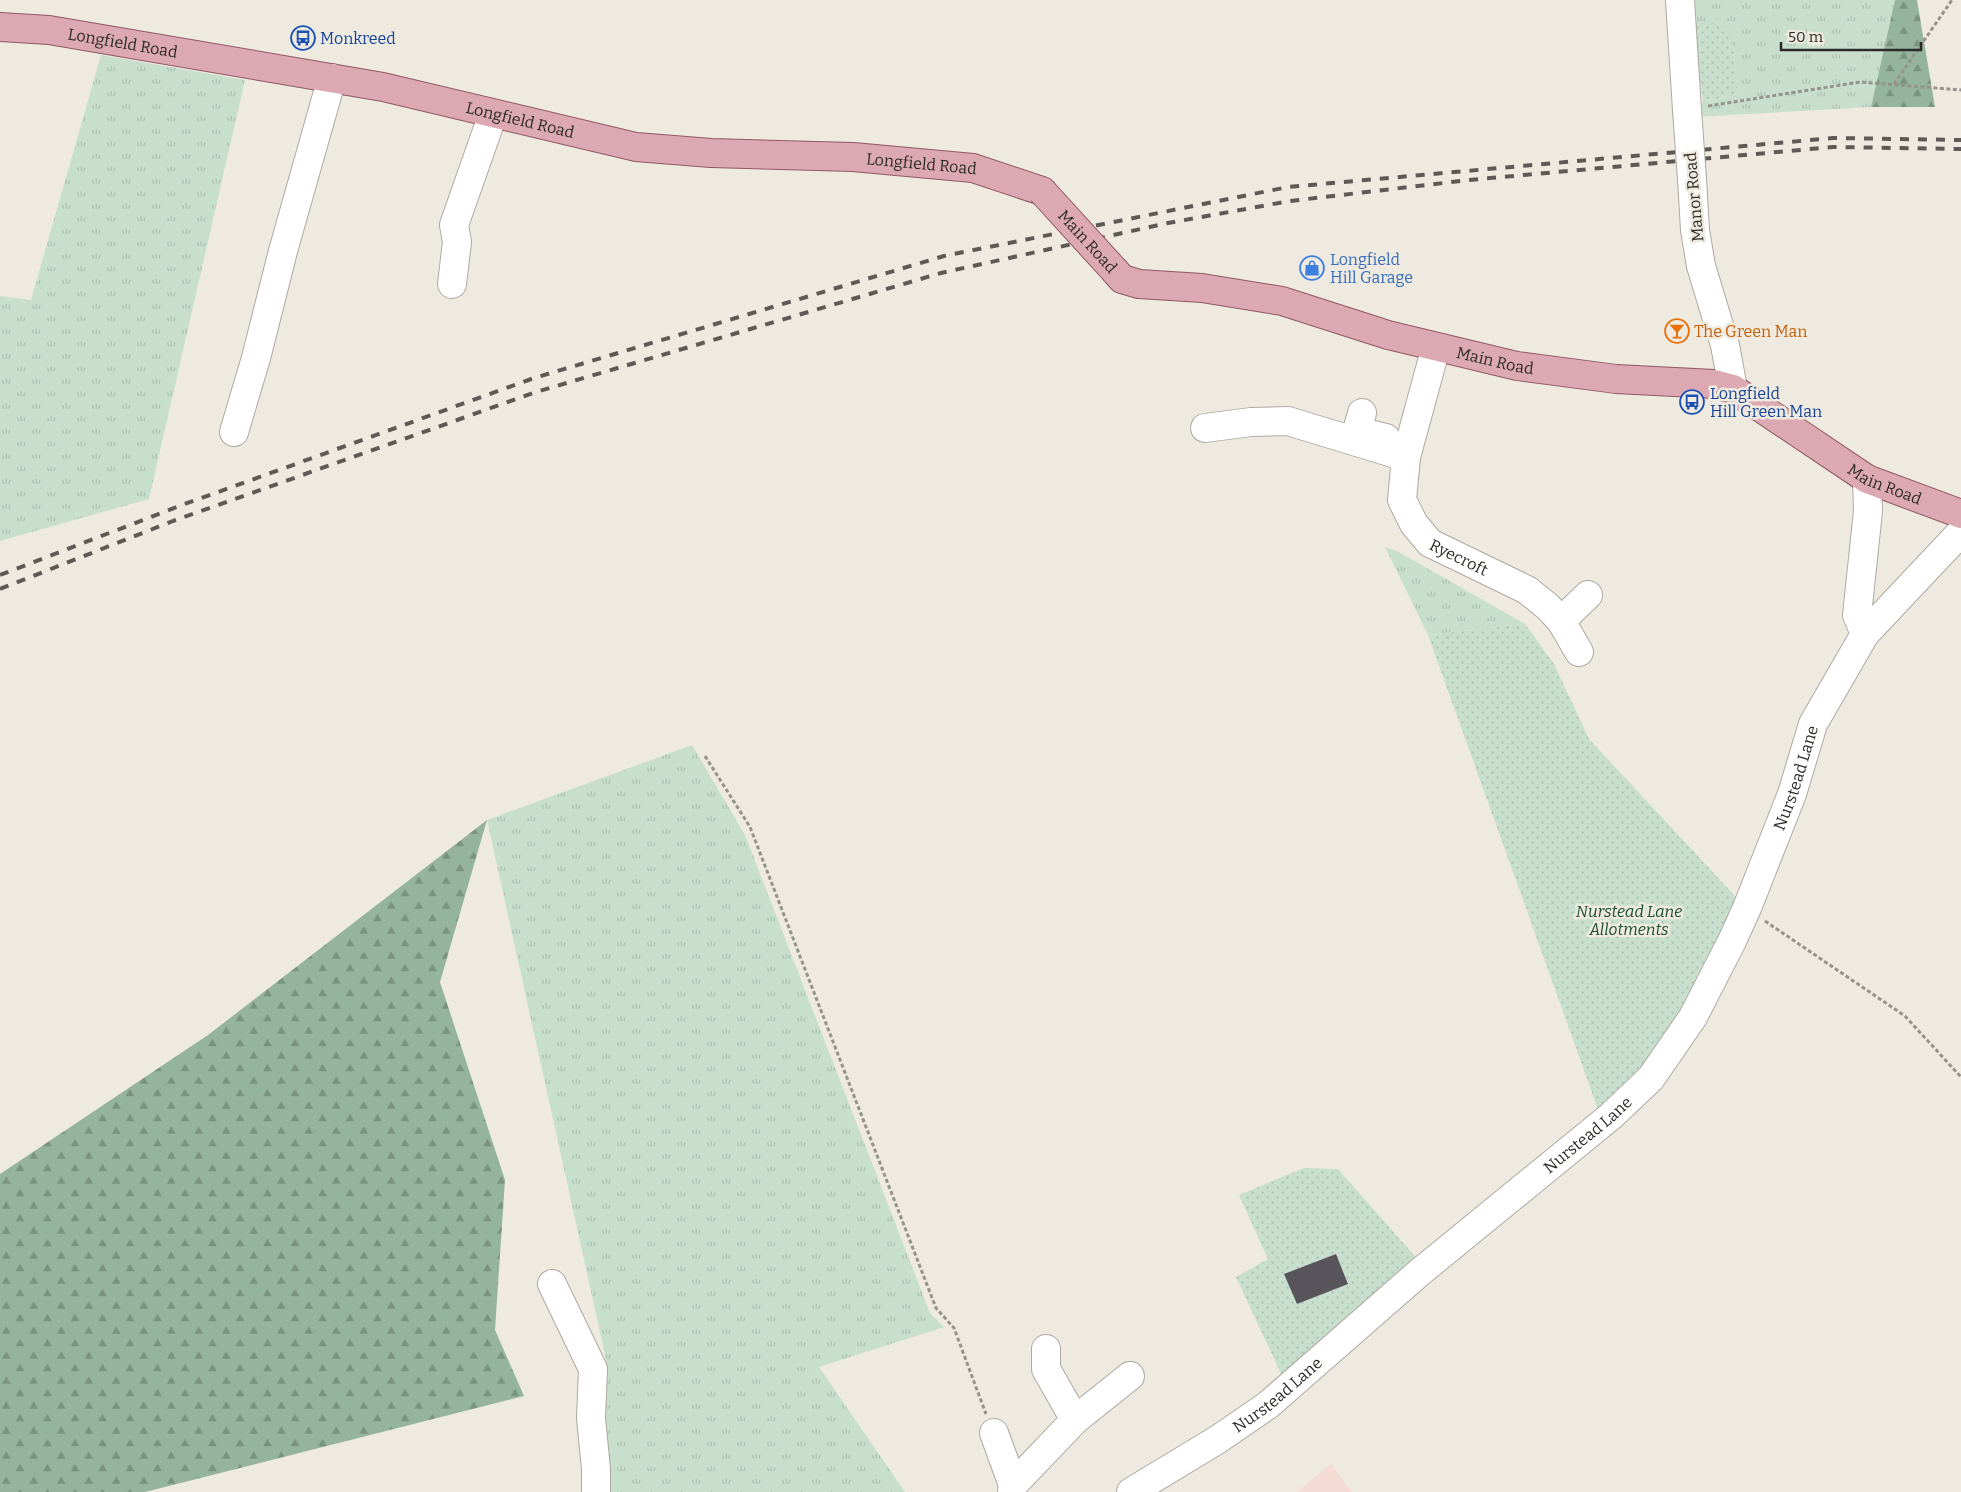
<svg xmlns="http://www.w3.org/2000/svg" width="1961" height="1492" viewBox="0 0 1961 1492" font-family="Bitter,serif">
<style>
.industrial{fill:#f4dbd3}
.grass{fill:url(#grass-tufts)}
.forest{fill:url(#forest-firs)}
.park{fill:url(#park-dots);fill-rule:evenodd}
.building{fill:#58545c}
.lines{fill:none;stroke-linecap:round;stroke-linejoin:round}
.minor-casing{stroke:#aea9a0;stroke-width:30}
.major-casing{stroke:#8f5762;stroke-width:30}
.path{stroke:#96938c;stroke-width:3;stroke-dasharray:4 2.5;stroke-linecap:butt}
.minor{stroke:#fff;stroke-width:28}
.major{stroke:#dca9b3;stroke-width:28}
.rail{stroke:#5d5a55;stroke-width:4;stroke-dasharray:9 9;stroke-linecap:butt}
.minor-bridge-casing{stroke:#aea9a0;stroke-width:30;stroke-linecap:butt}
.major-bridge-casing{stroke:#8f5762;stroke-width:30;stroke-linecap:butt}
.minor-bridge{stroke:#fff;stroke-width:28}
.major-bridge{stroke:#dca9b3;stroke-width:28}
.labels{text-anchor:middle;dominant-baseline:central;stroke-width:5;stroke-linejoin:round;paint-order:stroke}
.transit-label{font-size:16px;fill:#164399;stroke:#efeae0;text-anchor:start}
.street-label{font-size:16px;fill:#2c2a27;stroke:#efeae0}
.shop-label{font-size:16px;fill:#366cbe;stroke:#efeae0;text-anchor:start}
.food-label{font-size:16px;fill:#c56008;stroke:#efeae0;text-anchor:start}
.park-label{font-size:16px;font-style:italic;fill:#194e2e;stroke:#efeae0}
</style>
<defs>
<pattern id="grass-tufts" width="24" height="20" patternUnits="userSpaceOnUse" patternTransform="scale(1.25)"><rect width="24" height="20" fill="#c8dfce"/><path d="M3 7l-1-3M5 7V3M7 7l1-3M15 17l-1-3M17 17v-4M19 17l1-3" fill="none" stroke="#acc0b1"/></pattern>
<pattern id="forest-firs" width="22" height="20" patternUnits="userSpaceOnUse" patternTransform="scale(1.25)"><rect width="22" height="20" fill="#94b49d"/><path d="M5 1l3.5 6h-7zM16 11l3.5 6h-7z" fill="#799380"/></pattern>
<pattern id="park-dots" width="8" height="8" patternUnits="userSpaceOnUse" patternTransform="scale(1.25)"><rect width="8" height="8" fill="#c8dfce"/><path d="M2 2h.1M6 6h.1" fill="none" stroke="#acc0b1" stroke-width="1.8" stroke-linecap="round"/></pattern>
</defs>
<rect width="100%" height="100%" fill="#efeae0"/>
<!-- industrial -->
<path class="industrial" d="M1331,1464l21,28h-55z"/>
<!-- grass -->
<path class="grass" d="M1690,0h205l-24,107 -174,10 6,-16 35,-6 -5,-52 -40,-16z
M101,55l144,25 -96,419 -149,42v-245l31,4z
M1385,547l12,4 128,73 -97,11z
M692,745l53,90 185,478 14,14 -125,40 86,125h-307l9,-128 -120,-544z"/>
<!-- forest -->
<path class="forest" d="M1895,0h22l18,107h-64z
M487,820l-47,162 65,198 -10,150 29,66 -379,96h-145v-318l208,-139z"/>
<!-- park -->
<path class="park" d="M1716,22l17,21 5,52 -35,6 -10,-74z
M1525,624l29,40 35,75 147,158 -16,52 -66,106 -31,35 -24,22 -171,-477z
M1304,1168l34,1 82,93 -137,116 -47,-101 32,-18 -29,-64zM1336,1254l12,29 -51,21 -12,-30 17,-7 6,12 12,-19z"/>
<!-- building -->
<path class="building" d="M1336,1254l12,30 -51,20 -13,-30z"/>
<g class="lines">
<!-- minor casing -->
<g class="minor-casing">
<g id="minor">
<path d="M1680,0l7,110"/>
<path d="M1692,179l3,51 6,36 24,79 8,44"/>
<path d="M452,284l5,-42 -3,-17 39,-111"/>
<path id="s1" d="M1436,347l-30,110 -4,43 12,24 16,19 97,47 21,17 13,14 18,31"/>
<path d="M1362,413l-5,18 29,7"/>
<path d="M1205,428l46,-6 37,-1 118,36"/>
<path d="M234,432l22,-74 27,-107 49,-173"/>
<path d="M1561,621l27,-26"/>
<path d="M1865,634l96,-102"/>
<path d="M552,1284l41,85 -2,49 5,51v23"/>
<path d="M1046,1349v20l29,51"/>
<path d="M994,1433l19,52"/>
<path d="M1012,1492l1,-7 62,-65 55,-44"/>
<path id="s2" d="M1131,1492l86,-52 51,-35 152,-133 191,-156 40,-38 42,-61 39,-76 15,-33 45,-114 21,-70 52,-90 -8,-19 11,-104 -1,-32"/>
</g>
</g>
<!-- major casing -->
<g class="major-casing">
<g id="major">
<path id="s3" d="M0,27l49,3 334,57 253,60 75,6 142,4 120,11 69,23"/>
<path id="s4" d="M1115,271l7,8 17,5 63,4 80,13 106,34 129,31 99,13 98,5 19,5 134,90 94,35"/>
</g>
</g>
<!-- path -->
<path class="path" d="M1894,84l58,-84
M1708,106l152,-24 101,8
M705,756l45,71 186,481 18,20 32,86
M1765,921l140,95 56,61"/>
<!-- minor -->
<use href="#minor" class="minor"/>
<!-- major -->
<use href="#major" class="major"/>
<!-- rail -->
<path class="rail" d="M0,575l182,-70 352,-127 410,-122 344,-69 545,-49 128,2
M0,589l173,-68 363,-129 405,-119 227,-50 122,-22 179,-21 364,-33 128,2"/>
<!-- minor-bridge casing -->
<g class="minor-bridge-casing">
<path id="minor-bridge" d="M1687,110l5,69"/>
</g>
<!-- major-bridge casing -->
<g class="major-bridge-casing">
<g id="major-bridge">
<path id="s5" d="M1042,191l73,80"/>
</g>
</g>
<!-- minor-bridge -->
<use href="#minor-bridge" class="minor-bridge"/>
<!-- major-bridge -->
<use href="#major-bridge" class="major-bridge"/>
</g>
<!-- icons -->
<defs>
<g id="bus-ring" transform="scale(1.25)"><circle r="9.5" fill="#efeae0" stroke="#1a4fb4" stroke-width="1.5"/><path d="M-5-6H5V4H4V6H2V4H-2V6H-4V4H-5ZM-3.5-4V0h7V-4ZM-3.5 1.2v1.5H-2V1.2ZM2 1.2v1.5H3.5V1.2Z" fill="#1a4fb4"/></g>
<g id="shop-ring" transform="scale(1.25)"><circle r="9.5" fill="#efeae0" stroke="#3f7fe0" stroke-width="1.5"/><path d="M-5-2.5h2.3a2.7 3.5 0 0 1 5.4 0H5L5.5 6h-11ZM-1.5-2.5h3a1.5 2.3 0 0 0-3 0Z" fill="#3f7fe0"/></g>
<g id="bar-ring" transform="scale(1.25)"><circle r="9.5" fill="#efeae0" stroke="#e8710a" stroke-width="1.5"/><path d="M-6-5H6L.8 .8V4.5H3.5V6h-7V4.5H-.8V.8Z" fill="#e8710a"/></g>
</defs>
<g fill-rule="evenodd">
<use href="#bus-ring" x="303" y="38"/>
<use href="#shop-ring" x="1312" y="268"/>
<use href="#bar-ring" x="1677" y="331"/>
<use href="#bus-ring" x="1692" y="402"/>
</g>
<g class="labels">
<!-- transit labels -->
<g class="transit-label">
<text x="320" y="38">Monkreed</text>
<text x="1710" y="393">Longfield<tspan x="1710" dy="18">Hill Green Man</tspan></text>
</g>
<!-- street labels -->
<g class="street-label">
<text stroke="none"><textPath href="#s3" startOffset="124">Longfield Road</textPath></text>
<text stroke="none"><textPath href="#s3" startOffset="529">Longfield Road</textPath></text>
<text stroke="none"><textPath href="#s3" startOffset="934">Longfield Road</textPath></text>
<text transform="translate(1694 197) rotate(-95)">Manor Road</text>
<text stroke="none"><textPath href="#s5" startOffset="68">Main Road</textPath></text>
<text stroke="none"><textPath href="#s4" startOffset="394">Main Road</textPath></text>
<text stroke="none"><textPath href="#s4" startOffset="814">Main Road</textPath></text>
<text stroke="none"><textPath href="#s1" startOffset="241">Ryecroft</textPath></text>
<text stroke="none"><textPath href="#s2" startOffset="1001">Nurstead Lane</textPath></text>
<text stroke="none"><textPath href="#s2" startOffset="581">Nurstead Lane</textPath></text>
<text stroke="none"><textPath href="#s2" startOffset="176">Nurstead Lane</textPath></text>
</g>
<!-- shop labels -->
<g class="shop-label">
<text x="1330" y="259">Longfield<tspan x="1330" dy="18">Hill Garage</tspan></text>
</g>
<!-- food labels -->
<g class="food-label">
<text x="1694" y="331">The Green Man</text>
</g>
<!-- park labels -->
<g class="park-label">
<text x="1629" y="911">Nurstead Lane<tspan x="1629" dy="18">Allotments</tspan></text>
</g>
</g>
<!-- scale -->
<path d="M1781 42v8h140v-8" fill="none" stroke="#2c2a27" stroke-width="2.5"/>
<text x="1788" y="42" font-size="15" fill="#2c2a27" stroke="#efeae0" stroke-width="4" paint-order="stroke">50 m</text>
</svg>
